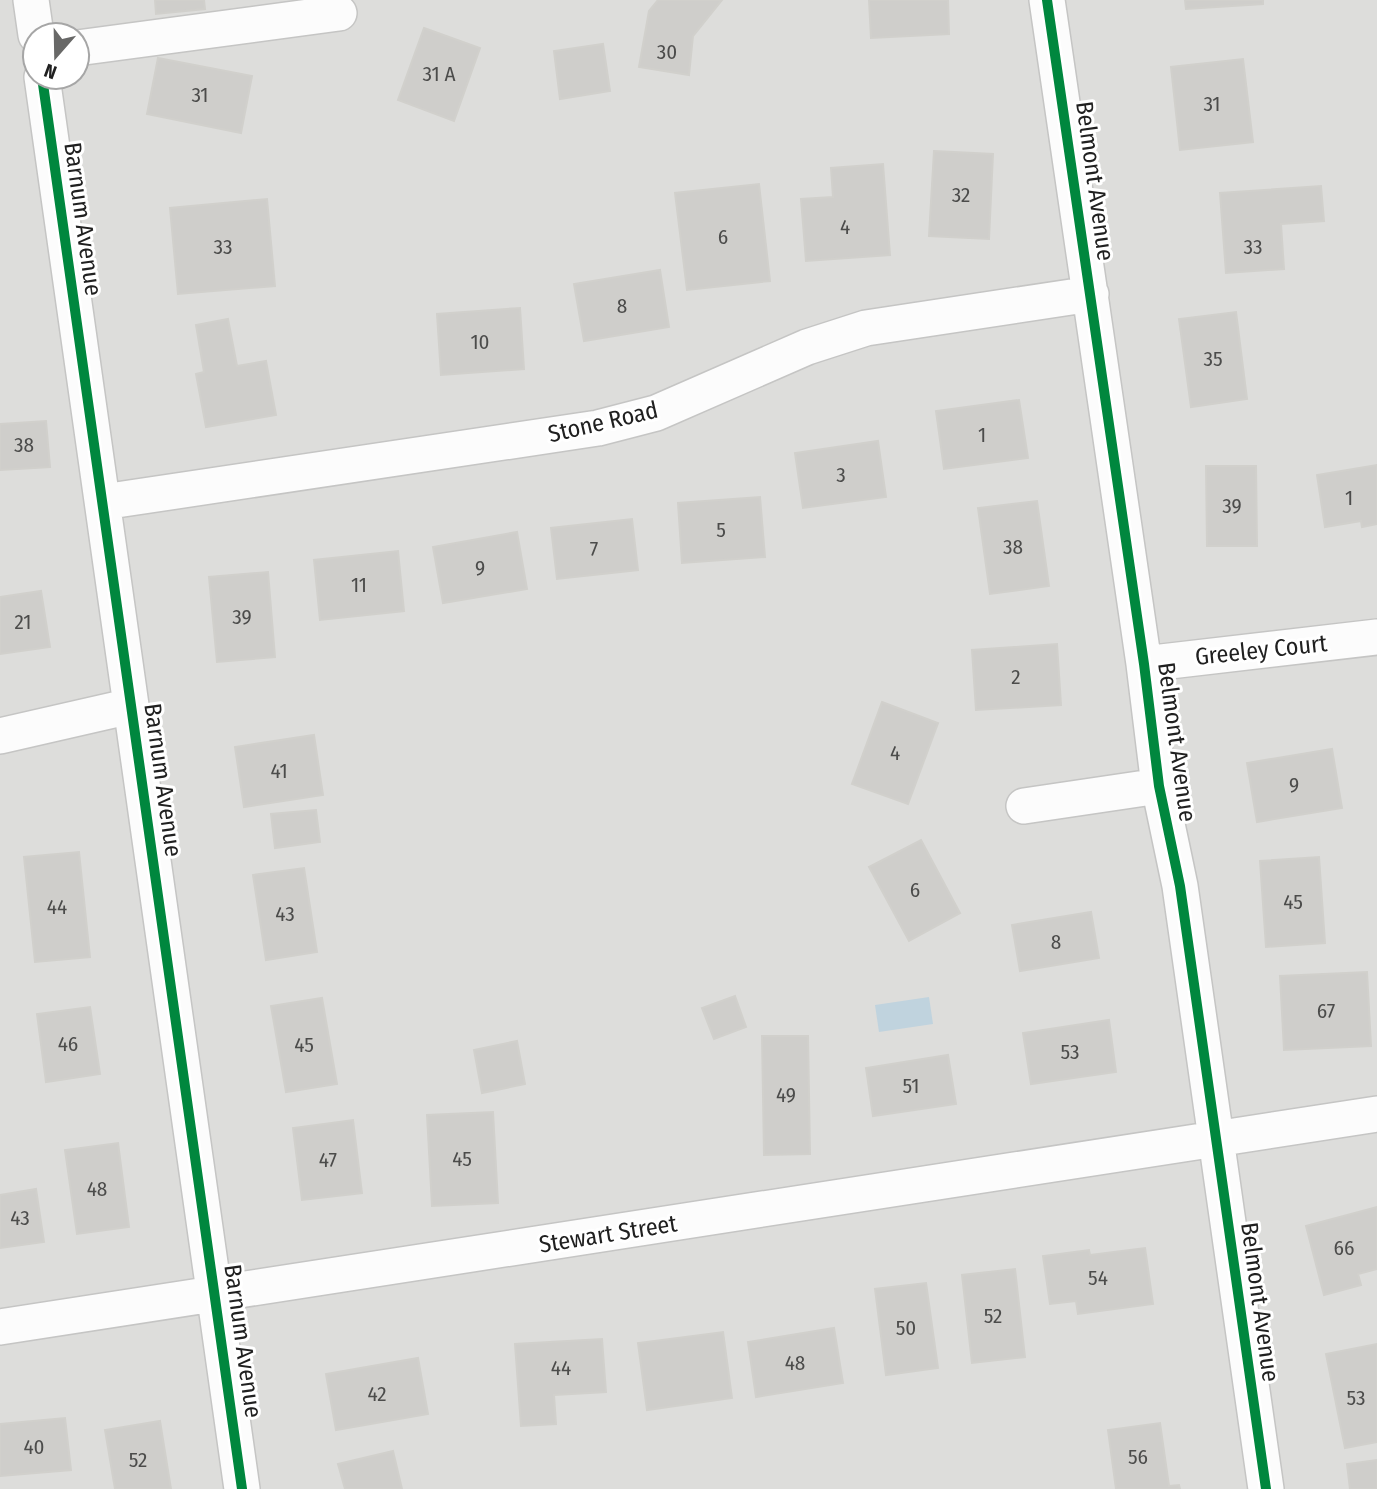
<svg xmlns="http://www.w3.org/2000/svg" width="1377" height="1489" viewBox="0 0 1377 1489" font-family="'Fira Sans Condensed',sans-serif">
<style>
.residential{fill:#dddddb;fill-rule:evenodd}
.water{fill:#c0d3de}
.building{fill:#cfcecb;stroke:#d1d0cc;stroke-width:2}
.lines{fill:none;stroke-linecap:round;stroke-linejoin:round}
.minor-casing{stroke:#c5c5c4;stroke-width:38}
.minor{stroke:#fcfcfc;stroke-width:35}
.cycleway-casing{stroke:#fff;stroke-width:15}
.cycleway{stroke:#00873e;stroke-width:10}
.labels{text-anchor:middle;dominant-baseline:central;stroke-width:6;stroke-linejoin:round;paint-order:stroke}
.number-label{font-size:21px;fill:#4c4c4b}
.street-label{font-size:24px;fill:#202020;stroke:#fff}
</style>
<rect width="100%" height="100%" fill="#eeeeea"/>
<!-- residential -->
<path class="residential" d="M0,0h1377v1489h-1377zM35,35h42v42h-42z"/>
<!-- water -->
<path class="water" d="M929,997l4,27 -54,8 -4,-27z"/>
<!-- building -->
<path class="building" d="M155,0h49l1,9 -49,5z
M658,0h64l-29,36 -4,39 -50,-8 10,-56z
M869,0h79l1,34 -78,4z
M1185,0h78v4l-77,5z
M424,28l56,20 -26,73 -56,-21z
M603,44l7,47 -50,8 -6,-48z
M158,58l94,18 -11,57 -94,-19z
M1243,59l10,83 -73,8 -9,-83z
M934,151l59,3 -4,85 -60,-3z
M883,164l7,91 -84,6 -5,-62 32,-2 -2,-29z
M759,184l11,97 -83,9 -12,-97z
M1321,186l3,35 -43,3 3,45 -58,4 -6,-80z
M267,199l8,87 -97,8 -8,-86z
M660,270l9,57 -85,14 -10,-57z
M520,308l4,61 -83,6 -4,-61z
M1236,312l11,87 -56,8 -12,-88z
M228,319l9,47 29,-5 10,54 -70,12 -10,-53 8,-2 -8,-47z
M1019,400l9,58 -84,11 -8,-58z
M46,421l4,46 -50,3v-46z
M878,441l8,56 -83,11 -8,-55z
M1377,465v59l-15,3 -1,-6 -36,6 -8,-52z
M1206,466h50l1,80h-50z
M760,497l5,60 -83,6 -4,-60z
M1037,501l12,85 -59,8 -12,-86z
M632,519l6,51 -81,9 -6,-51z
M517,532l10,57 -84,14 -10,-56z
M398,551l6,60 -84,9 -6,-60z
M268,572l7,85 -58,5 -8,-85z
M41,591l9,56 -50,7v-57z
M1057,644l4,61 -85,5 -4,-60z
M882,702l56,21 -30,81 -56,-20z
M314,735l9,60 -79,12 -9,-60z
M1332,749l10,59 -85,14 -10,-59z
M316,810l4,32 -45,6 -4,-34z
M921,840l39,73 -51,28 -40,-74z
M79,852l11,105 -55,5 -11,-105z
M1319,857l6,86 -59,4 -6,-86z
M304,868l13,84 -51,8 -13,-85z
M1091,912l8,46 -79,13 -8,-46z
M1367,972l4,74 -87,4 -4,-74z
M735,996l11,31 -32,12 -12,-31z
M322,998l15,86 -51,8 -15,-86z
M90,1007l10,67 -54,8 -9,-68z
M1109,1020l7,52 -85,12 -8,-51z
M762,1036h46l2,118 -46,1z
M517,1041l8,43 -43,9 -8,-43z
M948,1055l8,49 -83,12 -7,-48z
M493,1112l5,91 -66,3 -5,-91z
M353,1120l9,73 -60,7 -9,-72z
M118,1143l11,84 -52,7 -12,-84z
M36,1189l8,53 -44,6v-53z
M1377,1207v62l-19,5 3,11 -37,10 -18,-69z
M1145,1248l8,56 -75,10 -2,-13 -26,3 -7,-48 46,-6 1,5z
M1015,1269l10,88 -53,6 -10,-88z
M926,1283l12,85 -52,7 -11,-86z
M834,1328l9,55 -87,14 -8,-55z
M723,1332l9,66 -85,12 -9,-67z
M602,1339l4,53 -52,3 2,29 -35,2 -6,-82z
M1377,1344v98l-32,6 -19,-94z
M418,1358l10,56 -92,16 -10,-56z
M65,1418l6,52 -71,6v-52z
M160,1421l11,68h-56l-10,-59z
M1160,1423l9,63 10,-1 1,4h-64l-8,-59z
M393,1451l9,38h-57l-7,-25z
M1377,1460v29h-27l-3,-25z"/>
<g class="lines">
<!-- minor casing -->
<g class="minor-casing">
<path id="minor" d="M31,0l5,35
M1047,0l97,664 15,122 21,100 86,603
M77,48l262,-35
M42,77l200,1412
M103,502l495,-74 58,-15 151,-66 59,-19 225,-34
M1144,664l233,-27
M0,736l131,-30
M1024,806l135,-20
M0,1327l1377,-213"/>
</g>
<!-- minor -->
<use href="#minor" class="minor"/>
<!-- cycleway casing -->
<g class="cycleway-casing">
<path id="cycleway" d="M1047,0l97,664 15,122 21,100 86,603
M42,77l200,1412"/>
</g>
<!-- cycleway -->
<use href="#cycleway" class="cycleway"/>
</g>
<g class="labels">
<!-- number labels -->
<g class="number-label">
<text x="667" y="52">30</text>
<text x="439" y="74">31 A</text>
<text x="200" y="95">31</text>
<text x="1212" y="104">31</text>
<text x="961" y="195">32</text>
<text x="845" y="227">4</text>
<text x="723" y="237">6</text>
<text x="223" y="247">33</text>
<text x="1253" y="247">33</text>
<text x="622" y="306">8</text>
<text x="480" y="342">10</text>
<text x="1213" y="359">35</text>
<text x="982" y="435">1</text>
<text x="24" y="445">38</text>
<text x="841" y="475">3</text>
<text x="1349" y="498">1</text>
<text x="1232" y="506">39</text>
<text x="721" y="530">5</text>
<text x="1013" y="547">38</text>
<text x="594" y="549">7</text>
<text x="480" y="568">9</text>
<text x="359" y="585">11</text>
<text x="242" y="617">39</text>
<text x="23" y="622">21</text>
<text x="1016" y="677">2</text>
<text x="895" y="753">4</text>
<text x="279" y="771">41</text>
<text x="1294" y="785">9</text>
<text x="915" y="890">6</text>
<text x="1293" y="902">45</text>
<text x="57" y="907">44</text>
<text x="285" y="914">43</text>
<text x="1056" y="942">8</text>
<text x="1326" y="1011">67</text>
<text x="68" y="1044">46</text>
<text x="304" y="1045">45</text>
<text x="1070" y="1052">53</text>
<text x="911" y="1086">51</text>
<text x="786" y="1095">49</text>
<text x="462" y="1159">45</text>
<text x="328" y="1160">47</text>
<text x="97" y="1189">48</text>
<text x="20" y="1218">43</text>
<text x="1344" y="1248">66</text>
<text x="1098" y="1278">54</text>
<text x="993" y="1316">52</text>
<text x="906" y="1328">50</text>
<text x="795" y="1363">48</text>
<text x="561" y="1368">44</text>
<text x="377" y="1394">42</text>
<text x="1356" y="1398">53</text>
<text x="34" y="1447">40</text>
<text x="1138" y="1457">56</text>
<text x="138" y="1460">52</text>
</g>
<!-- street labels -->
<g class="street-label">
<text transform="translate(1095 181) rotate(82)">Belmont Avenue</text>
<text transform="translate(83 219) rotate(82)">Barnum Avenue</text>
<text transform="translate(603 422) rotate(-13)">Stone Road</text>
<text transform="translate(1261 650) rotate(-6)">Greeley Court</text>
<text transform="translate(1177 742) rotate(82)">Belmont Avenue</text>
<text transform="translate(163 780) rotate(82)">Barnum Avenue</text>
<text transform="translate(608 1234) rotate(-9)">Stewart Street</text>
<text transform="translate(1260 1302) rotate(82)">Belmont Avenue</text>
<text transform="translate(243 1341) rotate(82)">Barnum Avenue</text>
</g>
</g>
<!-- north arrow -->
<g transform="translate(56 56) rotate(200)"><circle r="33" fill="#ffffff" stroke="#a6a6a6" stroke-width="2"/>
<path d="M0-5L12 26L0 18L-12 26Z" fill="#686867"/>
<text y="-10" font-size="19" font-weight="bold" text-anchor="middle" fill="#202020">N</text>
</g>
</svg>
